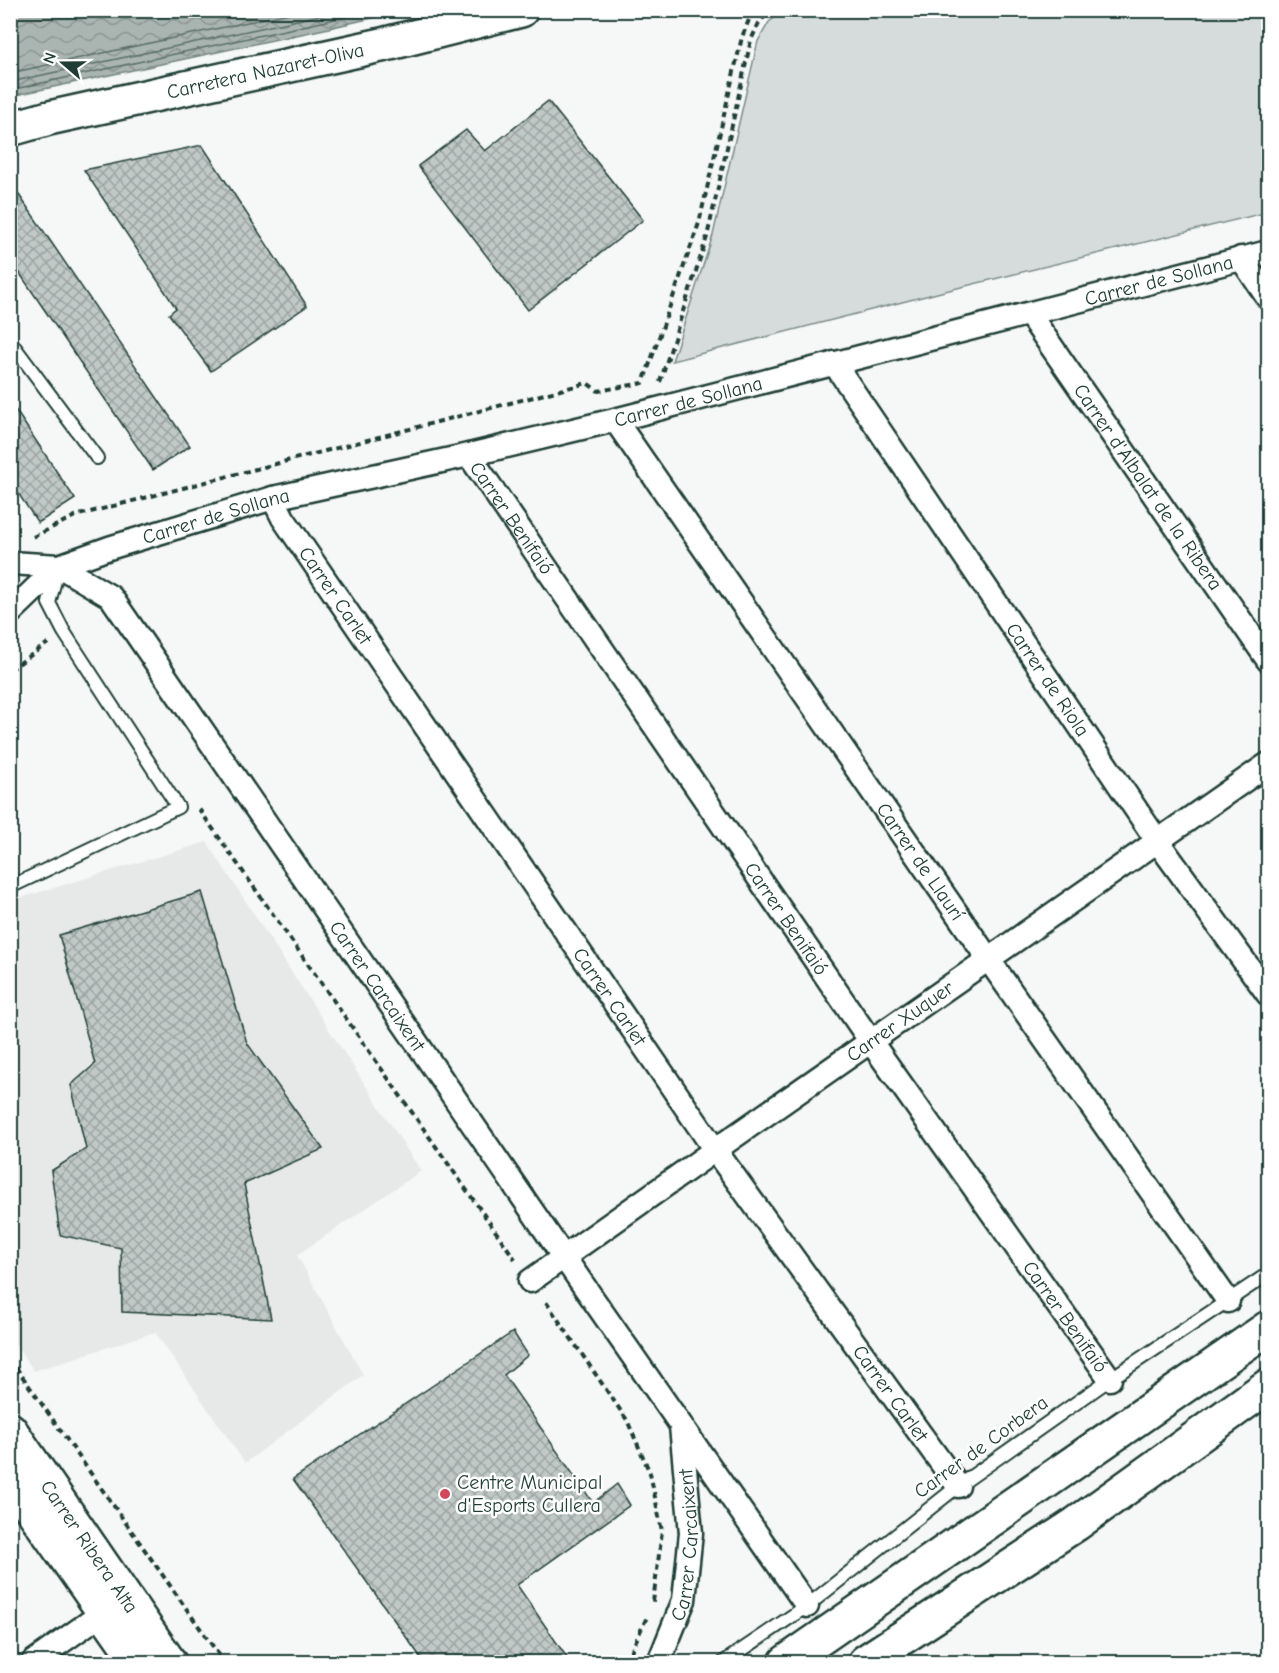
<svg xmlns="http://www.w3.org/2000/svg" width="1279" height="1673" viewBox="0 0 1279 1673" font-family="'Comic Neue',sans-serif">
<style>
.built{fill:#e6e9e8}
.park{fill:#d6dcdb;stroke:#7a8c88;stroke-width:1.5}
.water{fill:url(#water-waves);stroke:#72857f;stroke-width:1.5}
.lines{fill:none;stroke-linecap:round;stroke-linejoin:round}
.shore{stroke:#576d66;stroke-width:1.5}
.building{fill:url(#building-cross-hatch);stroke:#1f3d34;stroke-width:1.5}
.lane-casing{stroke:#1f3d34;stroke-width:16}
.street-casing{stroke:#1f3d34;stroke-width:27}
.secondary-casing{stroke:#1f3d34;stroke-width:38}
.path{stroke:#1f3d34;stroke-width:4;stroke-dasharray:6 4.5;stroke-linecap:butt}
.lane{stroke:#fff;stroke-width:12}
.street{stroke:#fff;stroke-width:22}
.secondary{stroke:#fff;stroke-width:33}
.poi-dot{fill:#d1495b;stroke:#fff;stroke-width:2}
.labels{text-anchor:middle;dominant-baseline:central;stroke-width:5;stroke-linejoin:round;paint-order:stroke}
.street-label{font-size:20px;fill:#1f3d34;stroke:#fff}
.poi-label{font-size:20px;fill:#1f3d34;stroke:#fff;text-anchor:start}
</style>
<defs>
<pattern id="water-waves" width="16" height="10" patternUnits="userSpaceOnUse" patternTransform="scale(1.5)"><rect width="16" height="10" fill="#aab5b1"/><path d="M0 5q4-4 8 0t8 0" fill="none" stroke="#8a9491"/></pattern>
<pattern id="building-cross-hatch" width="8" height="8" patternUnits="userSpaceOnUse" patternTransform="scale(1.5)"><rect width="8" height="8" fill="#c0c9c6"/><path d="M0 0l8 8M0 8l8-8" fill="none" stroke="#9ba4a2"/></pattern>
</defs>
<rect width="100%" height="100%" fill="#f6f7f7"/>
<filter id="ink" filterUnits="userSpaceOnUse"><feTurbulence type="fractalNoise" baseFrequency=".0167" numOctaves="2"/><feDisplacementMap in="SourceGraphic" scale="12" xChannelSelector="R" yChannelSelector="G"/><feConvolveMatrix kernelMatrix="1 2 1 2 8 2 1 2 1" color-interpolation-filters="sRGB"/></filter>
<g filter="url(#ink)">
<!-- built -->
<path class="built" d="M207,842l214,329 -124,84 66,120 -118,88 -90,-131 -121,39 -23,-33 -1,-437z"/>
<!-- park -->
<path class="park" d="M784,11h484v201l-319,78 -277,71 41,-126 45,-194 11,-19z"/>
<!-- water -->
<path class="water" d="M10,11l1,-1 392,1 -83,19 -309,66z"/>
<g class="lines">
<!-- shore -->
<path class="shore" d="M10,73l294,-63
M10,82l334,-72
M10,90l367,-80"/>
</g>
<!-- building -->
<path class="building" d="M548,101l95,119 -115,90 -110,-144 48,-36 19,21z
M202,145l105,161 -96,65 -42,-57 7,-6 -92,-138z
M17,192l173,254 -37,24 -143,-211v-63z
M10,402l65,97 -37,24 -28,-42z
M202,892l45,151 76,106 -79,35 27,135 -149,-7 -1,-64 -61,-13 -9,-64 35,-22 -15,-64 24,-21 -36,-129z
M513,1332l15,23 -24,20 89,128 24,-19 13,21 -113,80 53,77h-146l-131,-183z"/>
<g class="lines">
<!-- lane casing -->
<g class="lane-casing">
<path id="lane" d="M10,341l87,117
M10,887l168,-80 -114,-175 -15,-29 8,-30
M724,1662l83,-56 151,-120 152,-107 158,-105"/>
</g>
<!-- street casing -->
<g class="street-casing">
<g id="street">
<path d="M1241,258l27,40"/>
<path id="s1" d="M1029,314l239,346"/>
<path id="s2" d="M834,363l324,479 110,152"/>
<path id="s3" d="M615,420l374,540 239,341"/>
<path id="s4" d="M469,455l407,594 234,330"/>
<path id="s5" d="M273,498l10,20 432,632 243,336"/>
<path id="s6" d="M10,563l49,3 50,-18 164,-50 196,-43 146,-35 653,-168"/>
<path id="s7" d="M10,613l49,-47 52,31 452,659 244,350"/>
<path id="s8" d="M530,1281l185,-131 553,-386"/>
<path d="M33,1662l71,-50"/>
<path id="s9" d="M659,1662l25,-62 7,-67 -10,-107"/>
</g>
</g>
<!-- secondary casing -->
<g class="secondary-casing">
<g id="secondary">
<path id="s10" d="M10,129l39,-11 337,-74 135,-34"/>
<path id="s11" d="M10,1430l159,232"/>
<path d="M10,1478l129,184"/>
<path d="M786,1662l482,-334"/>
<path d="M865,1662l211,-138 192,-138"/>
</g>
</g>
<!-- path -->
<path class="path" d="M660,382l47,-145 44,-197 8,-17 11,-13
M33,537l42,-21 512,-133 11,8 45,-8 56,-160 43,-186 11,-27
M10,670l38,-27
M199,809l316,450
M546,1302l81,118 23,53 12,58 -9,71
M10,1359l214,303
M626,1662l21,-45"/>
<!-- lane -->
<use href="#lane" class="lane"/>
<!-- street -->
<use href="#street" class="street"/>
<!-- secondary -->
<use href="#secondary" class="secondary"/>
</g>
</g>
<!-- markers -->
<circle class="poi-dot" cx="445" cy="1494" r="6"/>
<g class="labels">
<!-- street labels -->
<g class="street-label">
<text stroke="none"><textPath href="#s10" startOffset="262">Carretera Nazaret-Oliva</textPath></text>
<text stroke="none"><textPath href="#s6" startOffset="1186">Carrer de Sollana</textPath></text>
<text stroke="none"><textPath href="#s6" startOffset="700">Carrer de Sollana</textPath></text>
<text stroke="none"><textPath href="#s1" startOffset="210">Carrer d'Albalat de la Ribera</textPath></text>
<text stroke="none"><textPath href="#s6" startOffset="214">Carrer de Sollana</textPath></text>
<text stroke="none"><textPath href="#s4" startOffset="76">Carrer Benifaió</textPath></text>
<text stroke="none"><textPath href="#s5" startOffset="116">Carrer Carlet</textPath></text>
<text stroke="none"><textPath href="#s2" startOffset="382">Carrer de Riola</textPath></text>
<text stroke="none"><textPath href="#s3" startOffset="537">Carrer de Llaurí</textPath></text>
<text stroke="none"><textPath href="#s4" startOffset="562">Carrer Benifaió</textPath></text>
<text stroke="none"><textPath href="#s7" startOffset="600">Carrer Carcaixent</textPath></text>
<text stroke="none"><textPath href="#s5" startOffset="602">Carrer Carlet</textPath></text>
<text stroke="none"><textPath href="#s8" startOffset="452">Carrer Xuquer</textPath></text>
<text stroke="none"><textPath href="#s4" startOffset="1048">Carrer Benifaió</textPath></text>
<text stroke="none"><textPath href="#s5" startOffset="1088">Carrer Carlet</textPath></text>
<text transform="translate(981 1447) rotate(-36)">Carrer de Corbera</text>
<text stroke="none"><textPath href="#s9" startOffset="122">Carrer Carcaixent</textPath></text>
<text stroke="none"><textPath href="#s11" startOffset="141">Carrer Ribera Alta</textPath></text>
</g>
<!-- poi labels -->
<g class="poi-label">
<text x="457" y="1482">Centre Municipal<tspan x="457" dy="23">d'Esports Cullera</tspan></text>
</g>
</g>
<!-- margin -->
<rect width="1279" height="1673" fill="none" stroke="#fff" stroke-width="36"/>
<rect x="18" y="18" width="1243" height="1637" fill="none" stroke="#1f3d34" stroke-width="2" filter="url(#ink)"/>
<!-- north arrow -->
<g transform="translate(63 63) rotate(290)" stroke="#ffffff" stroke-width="4.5" paint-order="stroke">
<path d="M0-4.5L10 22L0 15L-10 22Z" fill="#1f3d34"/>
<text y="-9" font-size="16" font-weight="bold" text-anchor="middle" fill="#1f3d34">N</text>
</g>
</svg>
